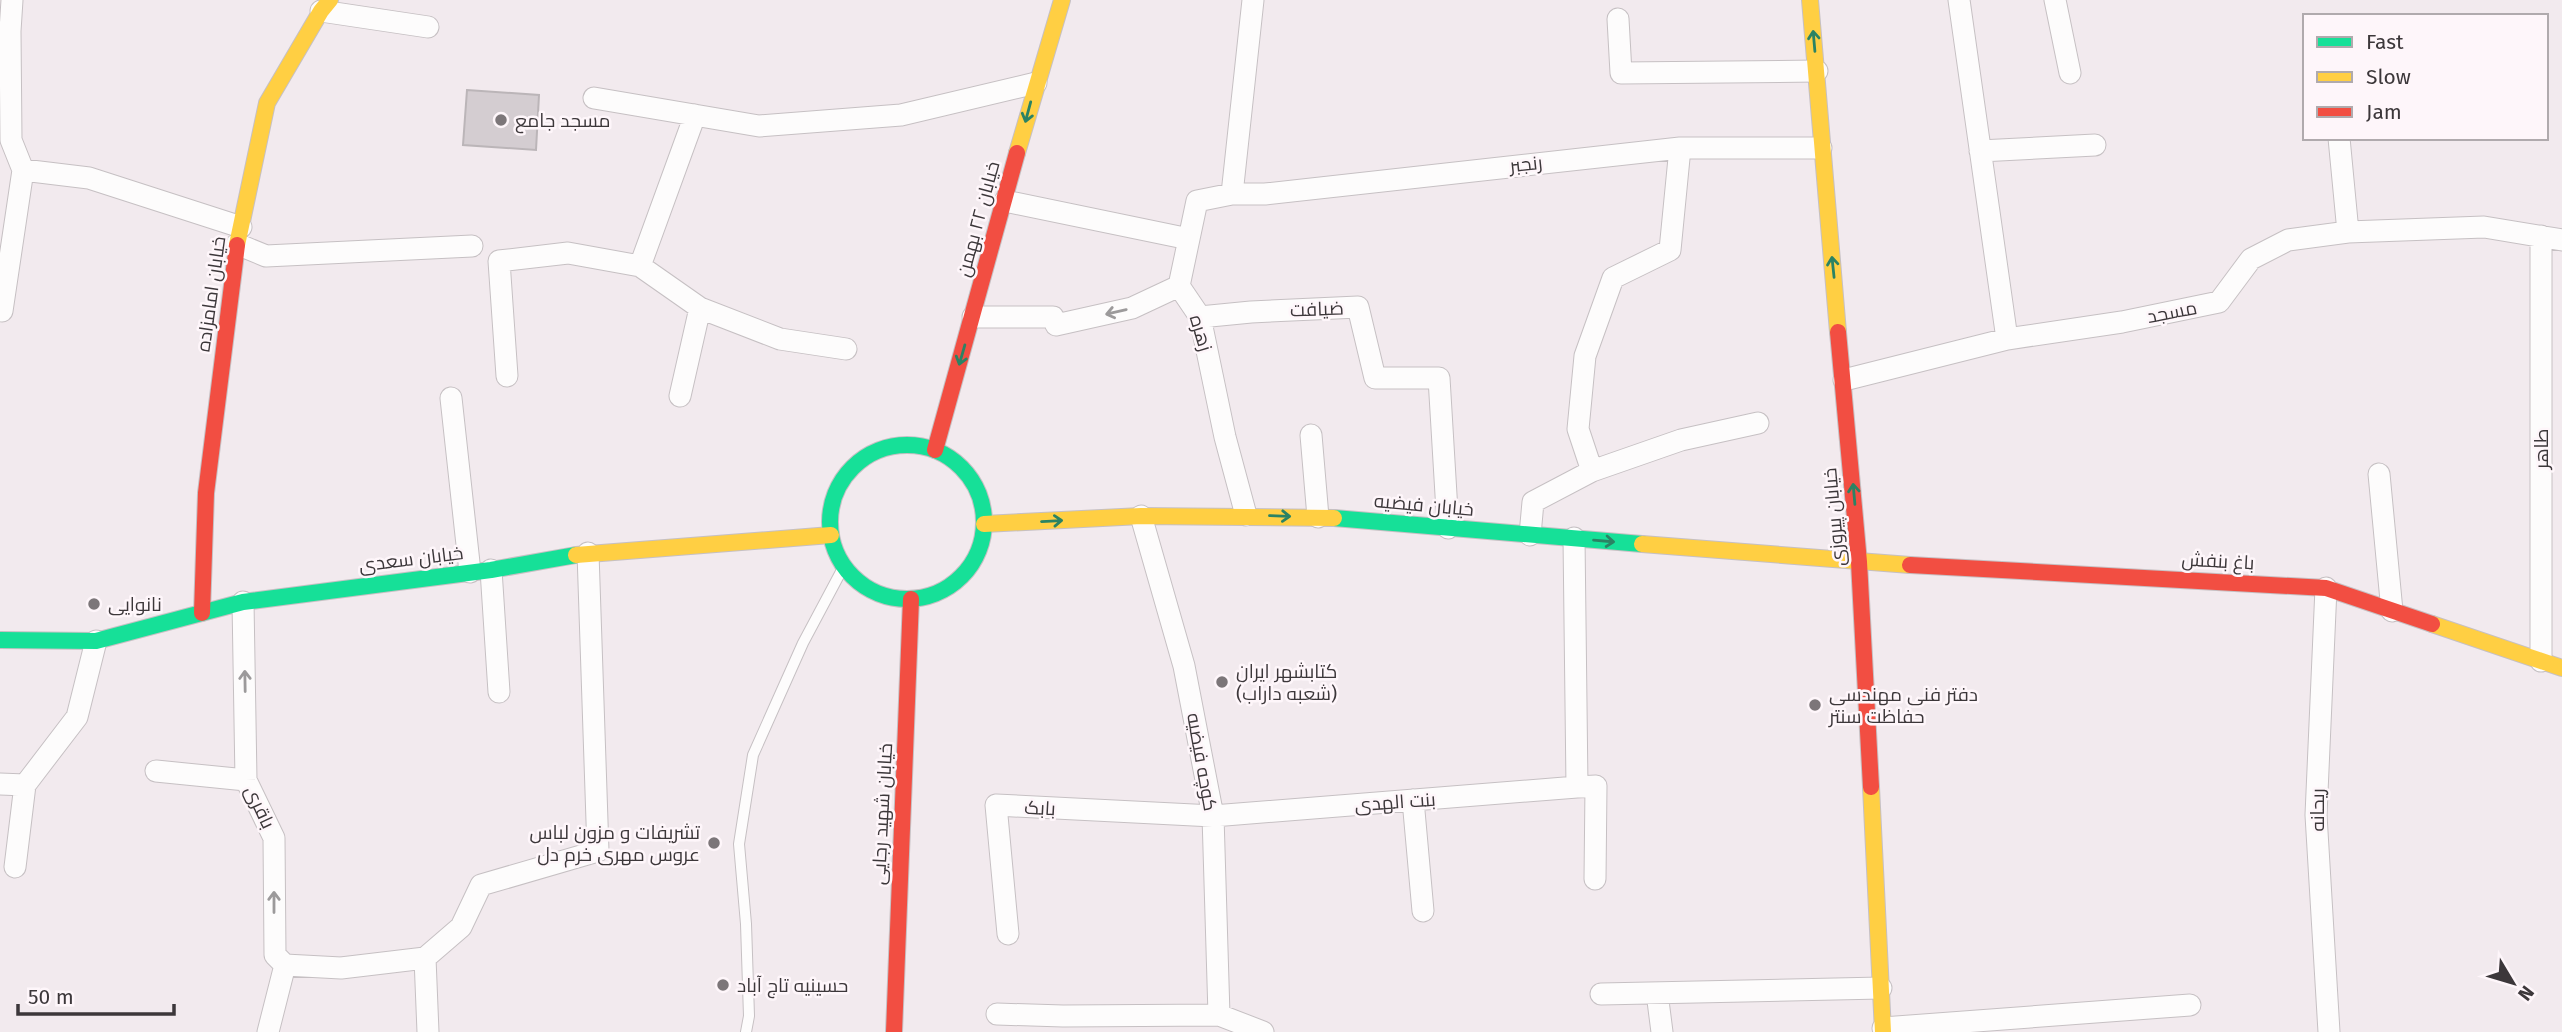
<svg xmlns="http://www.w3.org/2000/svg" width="2562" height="1032" viewBox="0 0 2562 1032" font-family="'Fira Sans',Cairo,sans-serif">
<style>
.building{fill:#d4cdd1;stroke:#bbb5b8;stroke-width:2}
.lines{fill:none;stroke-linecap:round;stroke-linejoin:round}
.lane-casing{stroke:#c6c0c3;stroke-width:12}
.street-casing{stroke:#c6c0c3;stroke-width:23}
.fast-casing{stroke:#c6c0c3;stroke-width:18}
.slow-casing{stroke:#c6c0c3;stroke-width:18}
.jam-casing{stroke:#c6c0c3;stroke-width:18}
.lane{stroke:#fdfcfc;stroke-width:10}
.street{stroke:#fdfcfc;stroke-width:21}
.fast{stroke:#16e098;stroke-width:16}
.slow{stroke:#ffcf43;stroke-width:16}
.jam{stroke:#f24e42;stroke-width:16}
.oneway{stroke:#2b8364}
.oneway2{stroke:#9c9a9b}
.poi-dot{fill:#7c7679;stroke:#fef6fa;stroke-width:2.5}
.labels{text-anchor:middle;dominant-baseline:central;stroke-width:5;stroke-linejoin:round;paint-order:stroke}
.poi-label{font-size:19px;fill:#3c373a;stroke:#fef6fa;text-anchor:start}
.street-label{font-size:19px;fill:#3c373a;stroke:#fef6fa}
</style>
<rect width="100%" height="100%" fill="#f2eaee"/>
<!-- building -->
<path class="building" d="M467,90l72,5 -3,55 -73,-5z"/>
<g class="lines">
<!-- lane casing -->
<g class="lane-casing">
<path id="lane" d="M746,1032l3,-16 -3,-92 -7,-80 14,-89 50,-112 41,-77"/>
</g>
<!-- street casing -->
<g class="street-casing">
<path id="street" d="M1959,0l48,339
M2055,0l15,73
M321,11l107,16
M1618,19l3,54 196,-2
M10,31l2,-31
M0,32l10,-1 1,109 12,30 -21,141
M594,98l165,28 142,-11 135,-32
M695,115l-55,151 60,42 80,31 66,10
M2339,138l9,94
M1980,151l115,-6
M23,170l66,8 152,49
M1232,194l21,-194
M1005,201l184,38
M2541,236v425
M237,244l29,12 206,-10
M1179,286l18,-85 35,-7h33l415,-46h141
M1179,286l21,31 25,120 21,78
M973,317h80l3,8 76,-17 47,-22
M1200,317l51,-5 107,-5 17,71h64l9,150
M507,376l-8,-115 69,-8 72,13
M1844,380l163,-41 115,-17 97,-20 32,-43 37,-19 60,-8 136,-5 78,13
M680,396l20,-88
M451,398l19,174
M1311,435l7,82
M1592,471l-14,-42 7,-73 28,-78 57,-28 10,-102
M2379,474l13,137
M1141,516l43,150 29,150 6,199
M1530,535l3,-33 59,-31 89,-31 77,-17
M1574,538l3,249 19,-1 -1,93
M491,570l8,122
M2326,588l-10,227 13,217
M243,602l3,178 28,58 1,117 10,10 56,3 84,-10
M156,771l90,9
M0,784l25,1 52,-68 19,-76
M1413,800l10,111
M15,867l10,-82
M1008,934l-12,-129 217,11 364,-29
M425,958l36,-31 20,-42 117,-34 -10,-298
M425,958l3,74
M1657,993l5,39
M1601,994l280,-6
M997,1014l66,2 156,-1 44,17
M1883,1028l307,-23
M268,1032l17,-67"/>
</g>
<!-- fast casing -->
<g class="fast-casing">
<path id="fast" d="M830 522a77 77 0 1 1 154 0a77 77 0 1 1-154 0Z
M1334,518l308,26
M0,640l96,1 147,-39 248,-32 85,-15"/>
</g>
<!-- slow casing -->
<g class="slow-casing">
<path id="slow" d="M1810,0l28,332
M1017,153l45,-153
M237,245l30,-142 54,-92 9,-11
M984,524l157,-8 193,2
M1642,544l268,21
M576,555l255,-20
M2432,624l130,44
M1871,787l12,245"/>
</g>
<!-- jam casing -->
<g class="jam-casing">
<path id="jam" d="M1838,332l21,230 12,225
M935,450l82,-297
M1910,565l416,23 106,36
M202,613l4,-120 31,-248
M894,1032l17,-433"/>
</g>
<!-- lane -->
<use href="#lane" class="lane"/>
<!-- street -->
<use href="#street" class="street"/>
<!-- fast -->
<use href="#fast" class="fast"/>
<!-- slow -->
<use href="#slow" class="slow"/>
<!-- jam -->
<use href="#jam" class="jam"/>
</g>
<!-- one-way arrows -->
<defs><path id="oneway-shaft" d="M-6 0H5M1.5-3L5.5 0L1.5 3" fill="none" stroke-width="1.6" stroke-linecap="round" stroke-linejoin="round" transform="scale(1.75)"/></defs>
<g class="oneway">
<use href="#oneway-shaft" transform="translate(1814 41) rotate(-95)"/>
<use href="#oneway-shaft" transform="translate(1028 112) rotate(105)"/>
<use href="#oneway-shaft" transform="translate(1833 267) rotate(-96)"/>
<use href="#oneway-shaft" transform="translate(962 355) rotate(106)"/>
<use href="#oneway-shaft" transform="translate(1854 494) rotate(-95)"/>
<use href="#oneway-shaft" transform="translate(1280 516) rotate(2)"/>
<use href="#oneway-shaft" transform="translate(1052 521) rotate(-3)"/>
<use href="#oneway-shaft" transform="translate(1604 541) rotate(5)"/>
</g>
<g class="oneway2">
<use href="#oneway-shaft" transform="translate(1116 312) rotate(167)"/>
<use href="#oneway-shaft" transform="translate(245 681) rotate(-91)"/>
<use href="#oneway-shaft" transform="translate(274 902) rotate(-90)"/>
</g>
<!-- markers -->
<g class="poi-dot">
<circle cx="501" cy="120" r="7"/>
<circle cx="94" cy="604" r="7"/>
<circle cx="1222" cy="682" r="7"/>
<circle cx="1815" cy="705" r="7"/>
<circle cx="714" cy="843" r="7"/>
<circle cx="723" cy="985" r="7"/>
</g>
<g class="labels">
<!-- poi labels -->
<g class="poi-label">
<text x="515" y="120">مسجد جامع</text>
<text x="108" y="604">نانوایی</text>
<text x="1236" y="671">کتابشهر ایران<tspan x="1236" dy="22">(شعبه داراب)</tspan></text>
<text x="1829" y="694">دفتر فنی مهندسی<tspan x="1829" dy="22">حفاظت سنتر</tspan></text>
<text x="700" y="832" text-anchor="end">تشریفات و مزون لباس<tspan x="700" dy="22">عروس مهری خرم دل</tspan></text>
<text x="737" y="985">حسینیه تاج آباد</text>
</g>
<!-- street labels -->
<g class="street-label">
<text transform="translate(1526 164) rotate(-6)">رنجبر</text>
<text transform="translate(978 219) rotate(-75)">خیابان ۲۲ بهمن</text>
<text transform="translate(211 294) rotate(-82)">خیابان امامزاده</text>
<text transform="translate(1317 309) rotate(-2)">ضیافت</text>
<text transform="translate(2172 312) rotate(-11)">مسجد</text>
<text transform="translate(1201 333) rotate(73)">زهره</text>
<text transform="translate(2541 449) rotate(-90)">طاهر</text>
<text transform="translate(1424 505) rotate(5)">خیابان فیضیه</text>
<text transform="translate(1834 517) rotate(-95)">خیابان پیروزی</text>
<text transform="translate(411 559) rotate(-7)">خیابان سعدی</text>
<text transform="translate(2218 561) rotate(3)">باغ بنفش</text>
<text transform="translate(1202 762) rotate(80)">کوچه فیضیه</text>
<text transform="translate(1395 802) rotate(-4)">بنت الهدی</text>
<text transform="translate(260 807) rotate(65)">باقری</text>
<text transform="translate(1040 808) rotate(3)">بابک</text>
<text transform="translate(2317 810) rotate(-90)">ریحانه</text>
<text transform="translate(882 814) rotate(-87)">خیابان شهید رجایی</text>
</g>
</g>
<!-- legend -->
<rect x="2303" y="14" width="245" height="126" fill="#fef6fa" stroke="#b0aaad" stroke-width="2"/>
<rect x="2317" y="37" width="35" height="10" fill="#16e098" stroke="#b0aaad" stroke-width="2"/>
<text x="2366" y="49" font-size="21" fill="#3c373a">Fast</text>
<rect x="2317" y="72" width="35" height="10" fill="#ffcf43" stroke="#b0aaad" stroke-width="2"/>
<text x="2366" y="84" font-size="21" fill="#3c373a">Slow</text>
<rect x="2317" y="107" width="35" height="10" fill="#f24e42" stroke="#b0aaad" stroke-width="2"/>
<text x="2366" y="119" font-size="21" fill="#3c373a">Jam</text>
<!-- north arrow -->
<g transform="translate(2513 983) rotate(128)" stroke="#fef6fa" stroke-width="5" paint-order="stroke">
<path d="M0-5L12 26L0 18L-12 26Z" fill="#3c373a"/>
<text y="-10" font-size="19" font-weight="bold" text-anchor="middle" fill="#3c373a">N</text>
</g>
<!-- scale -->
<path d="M18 1004v10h156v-10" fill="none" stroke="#3c373a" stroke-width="3.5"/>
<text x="28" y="1004" font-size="21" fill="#3c373a" stroke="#fef6fa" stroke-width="5" paint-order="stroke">50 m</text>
</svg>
